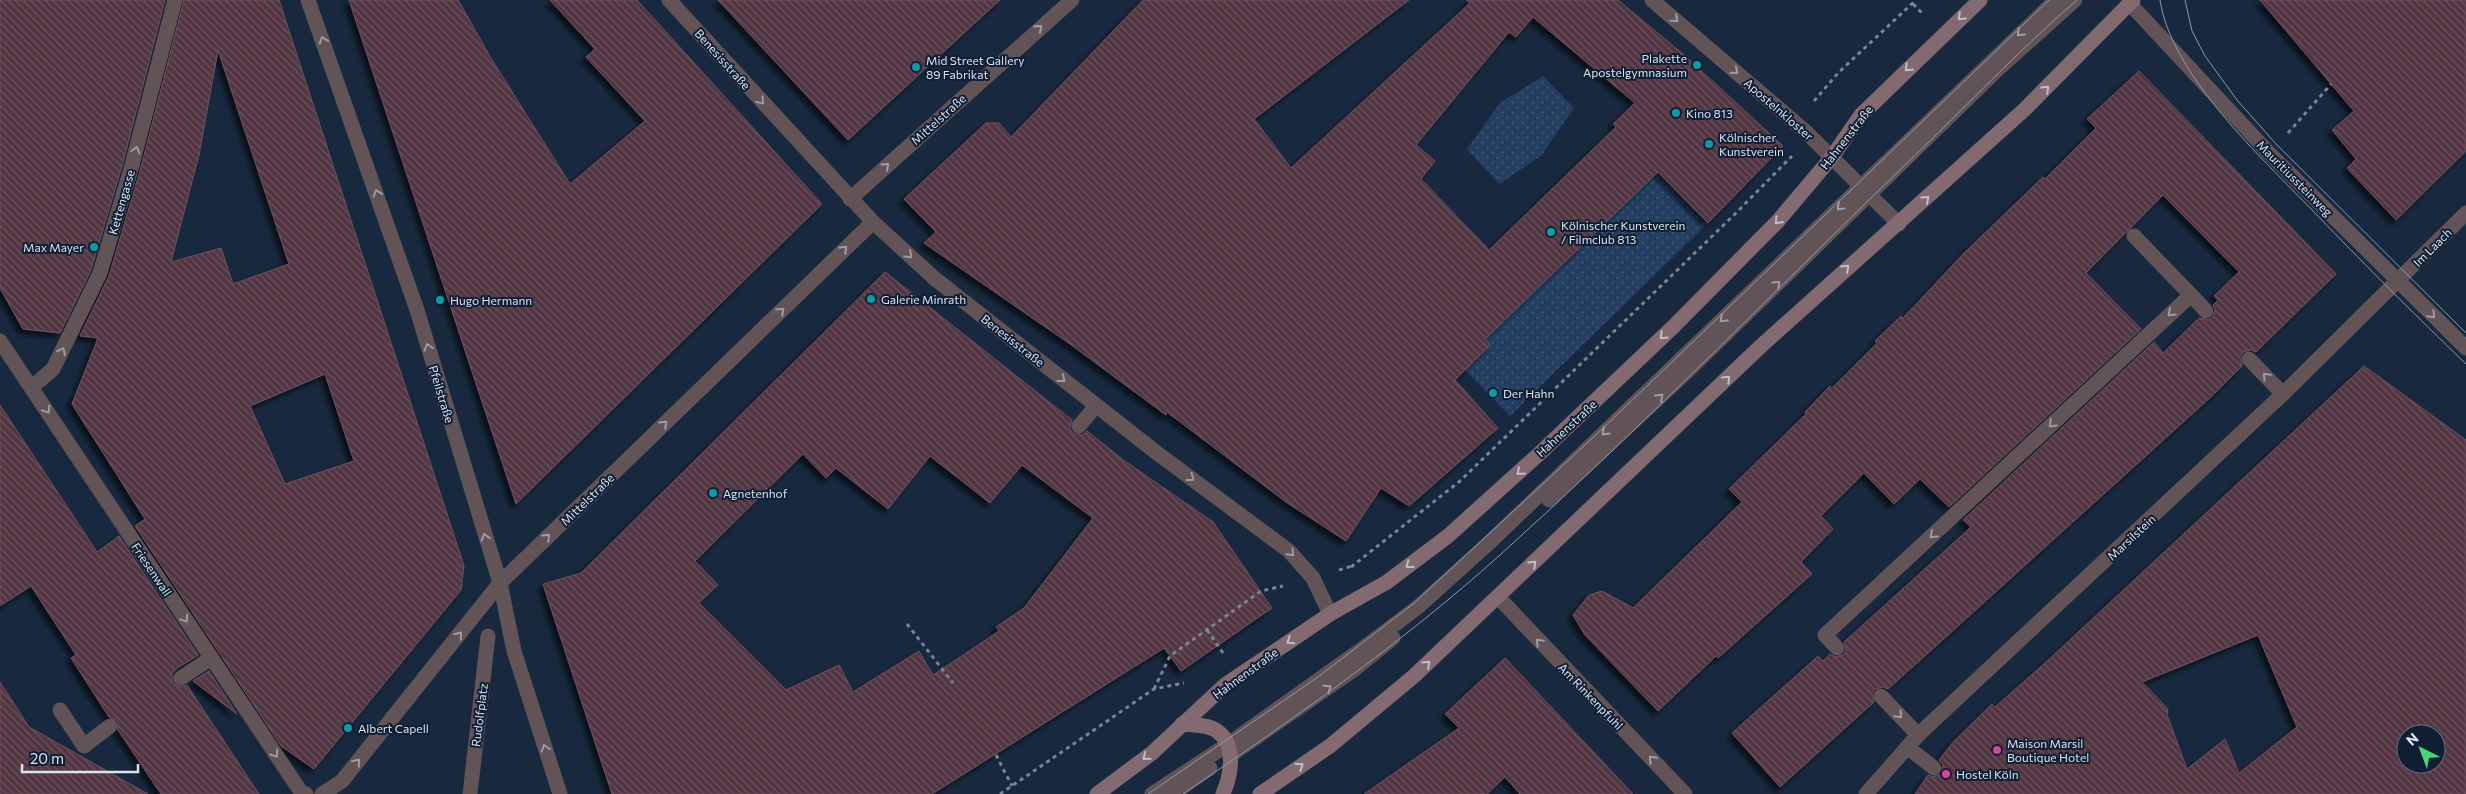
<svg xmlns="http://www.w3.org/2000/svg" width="2466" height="794" viewBox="0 0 2466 794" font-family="Commissioner,sans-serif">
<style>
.grass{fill:url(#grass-dots)}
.building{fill:url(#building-back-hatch);stroke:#70515f;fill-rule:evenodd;filter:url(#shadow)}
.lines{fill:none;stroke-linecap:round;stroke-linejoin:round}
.path{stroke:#778597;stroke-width:3;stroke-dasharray:4 4;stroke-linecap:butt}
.lane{stroke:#625356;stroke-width:15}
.street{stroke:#625356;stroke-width:15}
.secondary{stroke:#826a70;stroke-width:15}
.tram{stroke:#8d9aac;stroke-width:1}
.oneway{stroke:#bfbfcc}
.oneway2{stroke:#9e9ca4}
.culture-dot{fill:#0f9aa8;stroke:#0f1e33;stroke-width:2}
.hotel-dot{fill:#d1479c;stroke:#0f1e33;stroke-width:2}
.labels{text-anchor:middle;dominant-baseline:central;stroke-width:4;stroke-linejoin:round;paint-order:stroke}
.poi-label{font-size:12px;fill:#d9e4f3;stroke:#0f1e33;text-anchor:start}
.street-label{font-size:12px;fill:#d9e4f3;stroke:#0f1e33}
</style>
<defs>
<pattern id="grass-dots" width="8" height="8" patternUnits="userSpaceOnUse" patternTransform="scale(1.25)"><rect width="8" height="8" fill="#233e61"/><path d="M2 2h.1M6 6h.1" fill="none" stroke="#425a78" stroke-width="1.8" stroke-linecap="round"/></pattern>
<pattern id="building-back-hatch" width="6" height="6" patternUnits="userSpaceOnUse" patternTransform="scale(1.25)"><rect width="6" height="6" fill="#523542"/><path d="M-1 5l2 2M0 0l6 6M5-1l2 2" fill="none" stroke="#6a525e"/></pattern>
<filter id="shadow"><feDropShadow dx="-4.5" dy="4.5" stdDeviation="2.5" flood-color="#0009"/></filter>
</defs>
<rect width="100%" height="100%" fill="#18283e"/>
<!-- grass -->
<path class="grass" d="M1543,76l31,32 -33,48 -42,28 -32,-35 33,-46z
M1658,172l50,51 -198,193 -45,-46 25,-25 -5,-6z"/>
<!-- building -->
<path class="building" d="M0,0h165l-43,166 -31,104 -31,63 -37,-4 -23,-41z
M184,0h95l185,566 -3,24 -147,179 -33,-23 -146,-220 10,-7 -73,-115 26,-66 -18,-2 29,-60 31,-105zM218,50l71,214 -56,20 -12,-36 -50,14 28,-107zM325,374l29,87 -69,23 -35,-78z
M349,0h109l34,60 78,124 75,-63 -59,-64 9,-8 -45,-49h87l185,204 -306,300z
M718,0h282l-152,140z
M1143,0h266l-155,119 37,49 179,-165 -4,-3h152l65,54 100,92 -75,77 -50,-51 -173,167 5,6 -35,35 43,48 -89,78 -28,-18 -35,53 -60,-39 -119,-90 -1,3 -96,-71 -146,-101 12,-11 -32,-33 82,-76h13l12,14zM1533,17l102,86 -22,21 3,3 -127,123 -68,-71 14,-18 -19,-16 93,-113 7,5z
M2260,0h206v151l-70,69 -49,-52 9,-9 -24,-29 22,-19z
M2139,71l197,203 -80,78 -5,-2 -8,2 -3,5 2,9 -31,31 -275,249 -48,43 -5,-2 -8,2 -3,5 2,8 -94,85 -48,-54 86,-77 5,5 7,-7 5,3 8,-2 3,-5 -2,-8 127,-115 -8,-7 191,-178 9,11 36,-35 9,2 5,-3 2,-8 -2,-4 5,-5 -4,-4 25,-24 -76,-77 -77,78 55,56 -192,178 -29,-28 -26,25 -30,-31 -43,43 12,13 -32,33 11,12 -94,84 -2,-2 -58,55 -73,-76 -12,-20 16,-20 13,-4 31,17 109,-106 -13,-13 77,-75 -1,-2 25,-26 2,2 45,-45 -2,-2 26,-25 2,2 61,-65 79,-76 2,2 51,-51 -9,-9z
M885,272l187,148 -2,9 3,4 9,2 5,-4 35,28 91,63 59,86 -91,63 -17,-23 -232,146h-320l-69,-210 38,-11zM803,454l23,24 10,-10 52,41 42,-53 60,47 32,-38 71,53 -69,90 -28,19 3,4 -66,44 -14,-24 -66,41 -14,-27 -53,25 -87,-87 19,-18 -23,-24z
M2364,366l102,74v354h-551l13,-19 5,2 8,-3 2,-9 -4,-5 14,-18 39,-38 3,3 51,-45zM2258,635l39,92 -58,46 -14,-34 -38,30 -20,-54 1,-6 -26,-27zM2406,734h30v30h-30z
M0,405l97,147 22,-16 79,119 -22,14 -4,5 1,9 8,4 6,-2 72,109h-98l-43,-64v-9l-9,-4 -38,-59 5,-3 -45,-69 -31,20z
M1505,658l128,136h-113l-15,-17 -18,17h-123l95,-66 -14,-14z
M209,671l28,43 -44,-33z
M0,682l29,45 119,67h-148z"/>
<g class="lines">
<!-- path -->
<path class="path" d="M1913,4l11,11
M1814,101l25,-29 77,-72
M2288,133l43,-49
M1351,567l109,-86 276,-268 56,-57
M1339,570l13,-4
M907,624l46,59
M1207,630l16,23
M1154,689l16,-33 91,-65 22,-5
M996,755l16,31
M1000,794l154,-105 30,-6"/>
<!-- lane -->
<path class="lane" d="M2134,236l57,59
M2249,359l34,35
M1079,426l17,-20
M1549,500l144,-134 304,-296 78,-70
M1837,648l-12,-13 366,-340 15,16
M181,678l30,-20
M1881,696l37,39
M60,710l24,36 26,-20
M1907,747l27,21
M1235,752l121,-84 37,-30
M1152,794l75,-49 139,-99 52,-39 72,-65 566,-542
M1172,794l38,-26"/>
<!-- street -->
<path class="street" d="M308,0l109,310 83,273 14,68 46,143
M669,0l204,222 61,56 223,175 132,98 24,27 17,36
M1652,0l153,131 94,93
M2129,3l140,150 197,195
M850,199l222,-199
M0,341l301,451 5,2
M32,387l21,-18 47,-96 31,-104 44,-169
M1498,597l187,197
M322,794l20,-13 158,-198 373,-361
M470,794l18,-158
M1866,794l52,-59 365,-341 183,-181"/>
<!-- secondary -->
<path class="secondary" d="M1182,724c11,1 26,0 35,7 20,14 14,44 6,63
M1097,794l55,-41 73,-68 105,-71 57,-32 61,-46 91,-82 134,-127 105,-106 54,-64 29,-42 119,-115
M1260,794l70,-48 84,-70 347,-330 263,-236 109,-110"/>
<!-- tram -->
<path class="tram" d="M2160,0c11,75 102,158 153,211 50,52 101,103 153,153
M2185,0l7,31 13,25 32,44 40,45 189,188
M1148,794l170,-117 95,-73 185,-171 451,-433
M1183,794c110,-75 218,-150 317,-239 149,-134 289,-279 434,-418 47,-46 93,-94 143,-137"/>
</g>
<!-- one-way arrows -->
<defs><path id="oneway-chevron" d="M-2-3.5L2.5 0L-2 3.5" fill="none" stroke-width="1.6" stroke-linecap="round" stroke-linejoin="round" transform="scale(1.25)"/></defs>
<g class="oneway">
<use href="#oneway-chevron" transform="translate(1961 17) rotate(137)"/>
<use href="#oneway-chevron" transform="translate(1908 68) rotate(136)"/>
<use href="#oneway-chevron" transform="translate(2046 89) rotate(-44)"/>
<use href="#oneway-chevron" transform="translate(1926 199) rotate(-42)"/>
<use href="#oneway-chevron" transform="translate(1778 221) rotate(132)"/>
<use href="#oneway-chevron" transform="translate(1846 268) rotate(-43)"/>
<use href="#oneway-chevron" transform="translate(1663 336) rotate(136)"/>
<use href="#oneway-chevron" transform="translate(1727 379) rotate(-44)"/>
<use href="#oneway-chevron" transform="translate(1520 472) rotate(138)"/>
<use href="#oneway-chevron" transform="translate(1533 564) rotate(-44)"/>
<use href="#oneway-chevron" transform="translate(1409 565) rotate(143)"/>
<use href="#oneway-chevron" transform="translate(1290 641) rotate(147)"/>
<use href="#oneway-chevron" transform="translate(1427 664) rotate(-43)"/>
<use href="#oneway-chevron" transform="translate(1146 757) rotate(140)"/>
<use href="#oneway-chevron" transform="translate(1300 766) rotate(-34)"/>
</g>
<g class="oneway2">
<use href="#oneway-chevron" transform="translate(1675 19) rotate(41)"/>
<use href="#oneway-chevron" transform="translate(1039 28) rotate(-41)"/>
<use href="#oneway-chevron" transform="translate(2020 33) rotate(137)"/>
<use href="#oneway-chevron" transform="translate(323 40) rotate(-109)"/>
<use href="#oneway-chevron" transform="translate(1735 71) rotate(40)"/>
<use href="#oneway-chevron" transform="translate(761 101) rotate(48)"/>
<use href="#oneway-chevron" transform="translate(136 150) rotate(-75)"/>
<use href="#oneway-chevron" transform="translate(886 166) rotate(-42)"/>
<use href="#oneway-chevron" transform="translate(377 193) rotate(-109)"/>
<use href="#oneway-chevron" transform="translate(1840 207) rotate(136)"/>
<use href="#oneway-chevron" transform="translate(844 249) rotate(-44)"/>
<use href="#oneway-chevron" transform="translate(909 255) rotate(43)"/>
<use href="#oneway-chevron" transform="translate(1777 284) rotate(-44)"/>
<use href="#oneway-chevron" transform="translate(781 311) rotate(-44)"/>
<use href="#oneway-chevron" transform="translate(2171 313) rotate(137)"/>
<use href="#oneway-chevron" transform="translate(2432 315) rotate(45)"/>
<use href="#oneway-chevron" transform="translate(1723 319) rotate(136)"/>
<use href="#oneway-chevron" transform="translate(428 347) rotate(-107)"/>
<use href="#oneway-chevron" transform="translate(62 351) rotate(-64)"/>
<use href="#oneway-chevron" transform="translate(2266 376) rotate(-133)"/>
<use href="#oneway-chevron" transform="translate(1062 379) rotate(38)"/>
<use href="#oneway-chevron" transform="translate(1660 397) rotate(-43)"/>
<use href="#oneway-chevron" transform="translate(47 410) rotate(57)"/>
<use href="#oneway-chevron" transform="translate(664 424) rotate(-44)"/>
<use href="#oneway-chevron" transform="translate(2052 424) rotate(137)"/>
<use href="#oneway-chevron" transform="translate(1605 432) rotate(136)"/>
<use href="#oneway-chevron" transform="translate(1191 478) rotate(36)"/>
<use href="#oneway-chevron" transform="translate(1933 535) rotate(137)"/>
<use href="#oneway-chevron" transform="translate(485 537) rotate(-107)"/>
<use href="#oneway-chevron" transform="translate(547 537) rotate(-44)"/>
<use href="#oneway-chevron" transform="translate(1291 553) rotate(45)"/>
<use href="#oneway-chevron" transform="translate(185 619) rotate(56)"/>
<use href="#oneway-chevron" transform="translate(459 635) rotate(-51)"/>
<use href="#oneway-chevron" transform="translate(1539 642) rotate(-134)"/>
<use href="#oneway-chevron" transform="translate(1328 688) rotate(-35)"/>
<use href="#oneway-chevron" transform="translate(1899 715) rotate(47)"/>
<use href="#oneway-chevron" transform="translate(545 748) rotate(-108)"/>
<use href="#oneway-chevron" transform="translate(275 754) rotate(56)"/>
<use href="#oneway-chevron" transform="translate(1652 759) rotate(-134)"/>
<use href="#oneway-chevron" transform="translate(357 762) rotate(-51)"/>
</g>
<!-- markers -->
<g class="culture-dot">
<circle cx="1697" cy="65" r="5"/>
<circle cx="916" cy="67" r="5"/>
<circle cx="1676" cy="113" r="5"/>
<circle cx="1709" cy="144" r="5"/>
<circle cx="1551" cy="232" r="5"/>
<circle cx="94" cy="247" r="5"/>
<circle cx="871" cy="299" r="5"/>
<circle cx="440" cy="300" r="5"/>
<circle cx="1493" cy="393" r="5"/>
<circle cx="713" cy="493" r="5"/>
<circle cx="348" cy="728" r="5"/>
</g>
<g class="hotel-dot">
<circle cx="1997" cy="750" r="5"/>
<circle cx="1946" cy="774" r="5"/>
</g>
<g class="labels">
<!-- poi labels -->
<g class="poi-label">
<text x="1687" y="58" text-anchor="end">Plakette<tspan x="1687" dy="14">Apostelgymnasium</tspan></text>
<text x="926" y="60">Mid Street Gallery<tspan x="926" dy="14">89 Fabrikat</tspan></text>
<text x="1686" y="113">Kino 813</text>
<text x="1719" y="137">Kölnischer<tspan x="1719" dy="14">Kunstverein</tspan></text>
<text x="1561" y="225">Kölnischer Kunstverein<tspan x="1561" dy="14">/ Filmclub 813</tspan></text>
<text x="84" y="247" text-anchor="end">Max Mayer</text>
<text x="881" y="299">Galerie Minrath</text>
<text x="450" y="300">Hugo Hermann</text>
<text x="1503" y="393">Der Hahn</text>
<text x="723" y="493">Agnetenhof</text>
<text x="358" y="728">Albert Capell</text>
<text x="2007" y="743">Maison Marsil<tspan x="2007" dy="14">Boutique Hotel</tspan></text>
<text x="1956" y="774">Hostel Köln</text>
</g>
<!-- street labels -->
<g class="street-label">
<text transform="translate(723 59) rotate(48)">Benesisstraße</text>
<text transform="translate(1779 109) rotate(41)">Apostelnkloster</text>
<text transform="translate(938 119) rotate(-42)">Mittelstraße</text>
<text transform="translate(1846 137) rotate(-52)">Hahnenstraße</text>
<text transform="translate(2295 178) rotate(45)">Mauritiussteinweg</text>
<text transform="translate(121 202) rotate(-74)">Kettengasse</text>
<text transform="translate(2432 247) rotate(-45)">Im Laach</text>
<text transform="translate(1013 340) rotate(38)">Benesisstraße</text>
<text transform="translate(442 394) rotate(73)">Pfeilstraße</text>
<text transform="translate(1566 428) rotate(-43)">Hahnenstraße</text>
<text transform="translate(587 499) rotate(-44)">Mittelstraße</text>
<text transform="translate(2131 537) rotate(-43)">Marsilstein</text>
<text transform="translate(152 569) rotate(56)">Friesenwall</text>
<text transform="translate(1245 673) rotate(-36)">Hahnenstraße</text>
<text transform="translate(1591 696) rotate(46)">Am Rinkenpfuhl</text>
<text transform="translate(479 715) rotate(-83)">Rudolfplatz</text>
</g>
</g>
<!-- north arrow -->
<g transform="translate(2421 749) rotate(318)"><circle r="24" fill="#0f1e33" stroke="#606d80"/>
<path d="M0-4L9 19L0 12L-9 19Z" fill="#47d779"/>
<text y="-8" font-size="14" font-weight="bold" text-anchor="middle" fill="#d9e4f3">N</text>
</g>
<!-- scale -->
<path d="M22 764v8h116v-8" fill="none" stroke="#d9e4f3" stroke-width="2.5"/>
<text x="30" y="764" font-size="15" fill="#d9e4f3" stroke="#0f1e33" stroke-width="4" paint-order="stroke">20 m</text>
</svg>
